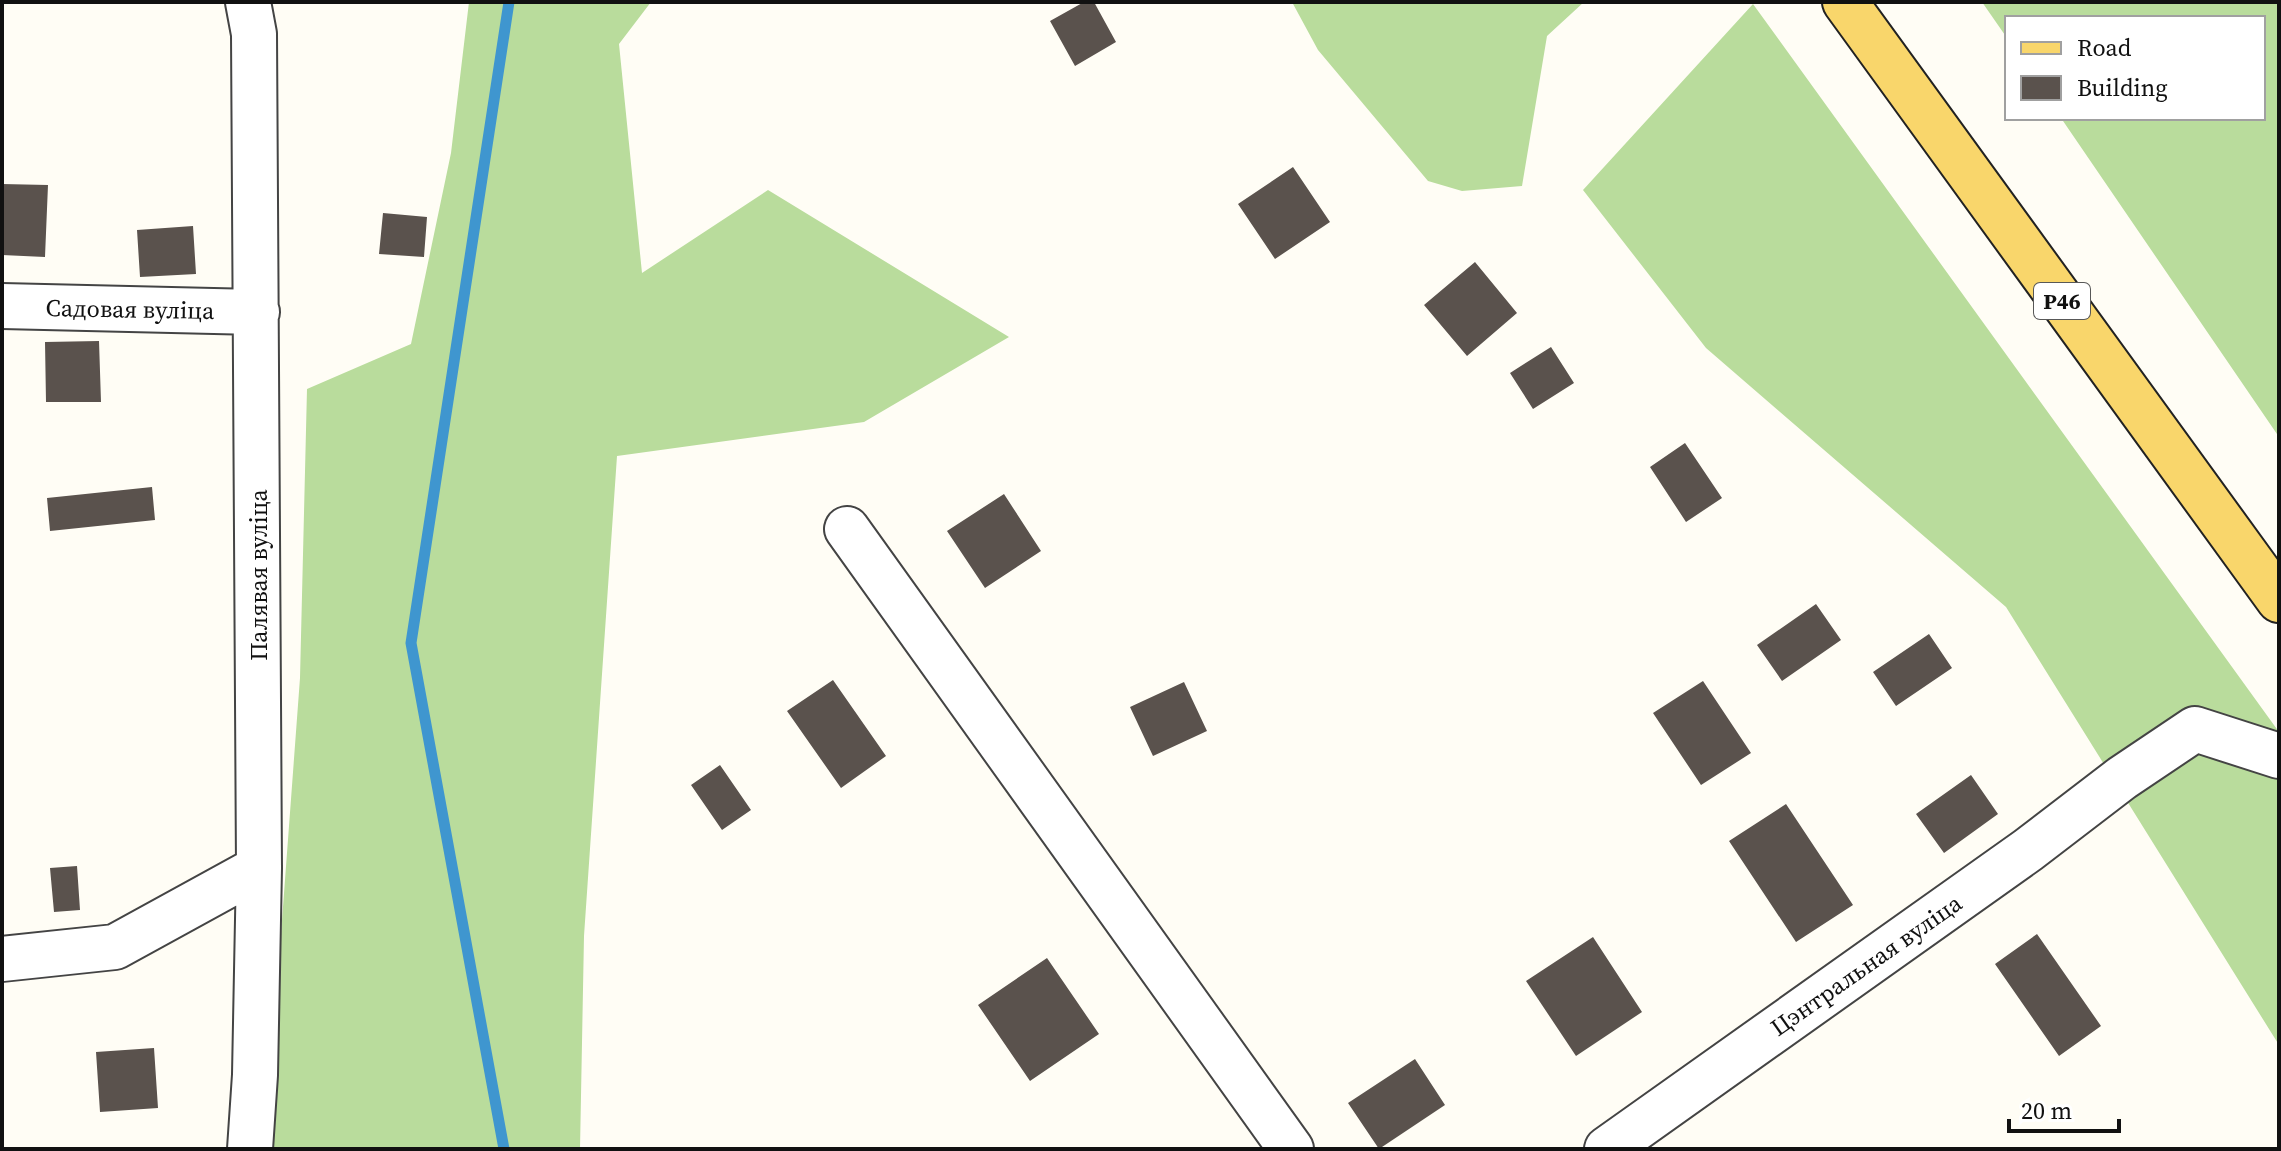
<svg xmlns="http://www.w3.org/2000/svg" width="2281" height="1151" viewBox="0 0 2281 1151" font-family="'Source Serif 4',serif">
<style>
.forest{fill:#b9dc9c}
.lines{fill:none;stroke-linecap:round;stroke-linejoin:round}
.stream{stroke:#3f96cf;stroke-width:11}
.building{fill:#5a524d}
.minor-casing{stroke:#444;stroke-width:48}
.major-casing{stroke:#222;stroke-width:48}
.minor{stroke:#fff;stroke-width:44}
.major{stroke:#f9d66b;stroke-width:44}
.labels{text-anchor:middle;dominant-baseline:central;stroke-width:8;stroke-linejoin:round;paint-order:stroke}
.shield{fill:#fff;stroke:#585858;stroke-width:2}
.shield-label{font-size:22px;font-weight:bold;fill:#111}
.street-label{font-size:24px;fill:#111;stroke:#fff}
</style>
<rect width="100%" height="100%" fill="#fffdf5"/>
<!-- forest -->
<path class="forest" d="M469,2h182l-32,42 23,229 126,-83 241,147 -145,85 -247,34 -33,480 -4,213h-315l35,-471 7,-289 104,-45 40,-191z
M1292,2h292l-37,34 -25,150 -60,5 -34,-10 -110,-131z
M1982,2h297v435l-218,-319h202v-100h-256v20z
M1753,4l526,728v313l-273,-438 -300,-259 -123,-158z"/>
<g class="lines">
<!-- stream -->
<path class="stream" d="M504,1149l-93,-506 98,-641"/>
</g>
<!-- building -->
<path class="building" d="M1084,2h10l22,40 -41,24 -25,-45z
M1293,167l37,55 -55,37 -37,-55z
M2,184l46,1 -3,72 -43,-2z
M383,213l44,4 -3,40 -45,-3z
M193,226l3,48 -56,3 -3,-47z
M1475,262l42,51 -50,43 -43,-51z
M99,341l2,61h-55l-1,-60z
M1551,347l23,36 -41,26 -23,-36z
M1685,443l37,55 -36,24 -36,-55z
M152,487l3,33 -105,11 -3,-33z
M1004,494l37,57 -56,37 -38,-57z
M1816,604l25,36 -59,41 -25,-36z
M1929,634l23,34 -56,38 -23,-34z
M833,680l53,76 -45,32 -54,-77z
M1703,681l48,72 -50,32 -48,-72z
M1184,682l23,49 -54,25 -23,-49z
M720,765l31,45 -29,20 -31,-45z
M1971,775l27,39 -54,39 -28,-39z
M1786,804l67,101 -57,37 -67,-101z
M77,866l3,44 -26,2 -4,-44z
M2037,934l64,92 -42,30 -64,-92z
M1593,937l49,75 -66,44 -50,-75z
M1047,958l52,76 -69,47 -52,-76z
M154,1048l4,60 -58,4 -4,-60z
M1415,1059l30,46 -66,44 -31,-46z"/>
<g class="lines">
<!-- minor casing -->
<g class="minor-casing">
<path id="minor" d="M248,2l6,32 5,834 -4,207 -5,74
M2,306l255,6
M847,529l444,620
M2,959l113,-12 144,-79
M1607,1149l421,-299 94,-72 73,-49 84,27"/>
</g>
<!-- major casing -->
<g class="major-casing">
<path id="major" d="M1845,2l434,598"/>
</g>
<!-- minor -->
<use href="#minor" class="minor"/>
<!-- major -->
<use href="#major" class="major"/>
</g>
<g class="labels">
<!-- shield labels -->
<rect class="shield" x="2034" y="283" width="56" height="36" rx="6"/>
<g class="shield-label">
<text x="2062" y="301">Р46</text>
</g>
<!-- street labels -->
<g class="street-label">
<text transform="translate(130 309) rotate(1)">Садовая вуліца</text>
<text transform="translate(258 575) rotate(-90)">Палявая вуліца</text>
<text transform="translate(1866 965) rotate(-35)">Цэнтральная вуліца</text>
</g>
</g>
<!-- border -->
<rect width="2281" height="1151" fill="none" stroke="#111111" stroke-width="8"/>
<!-- legend -->
<rect x="2005" y="16" width="260" height="104" fill="#ffffff" stroke="#a0a0a0" stroke-width="2"/>
<rect x="2021" y="42" width="40" height="12" fill="#f9d66b" stroke="#a0a0a0" stroke-width="2"/>
<text x="2077" y="56" font-size="24" fill="#111111">Road</text>
<rect x="2021" y="76" width="40" height="24" fill="#5a524d" stroke="#a0a0a0" stroke-width="2"/>
<text x="2077" y="96" font-size="24" fill="#111111">Building</text>
<!-- scale -->
<path d="M2009 1119v12h110v-12" fill="none" stroke="#111111" stroke-width="4"/>
<text x="2021" y="1119" font-size="24" fill="#111111" stroke="#ffffff" stroke-width="6" paint-order="stroke">20 m</text>
</svg>
